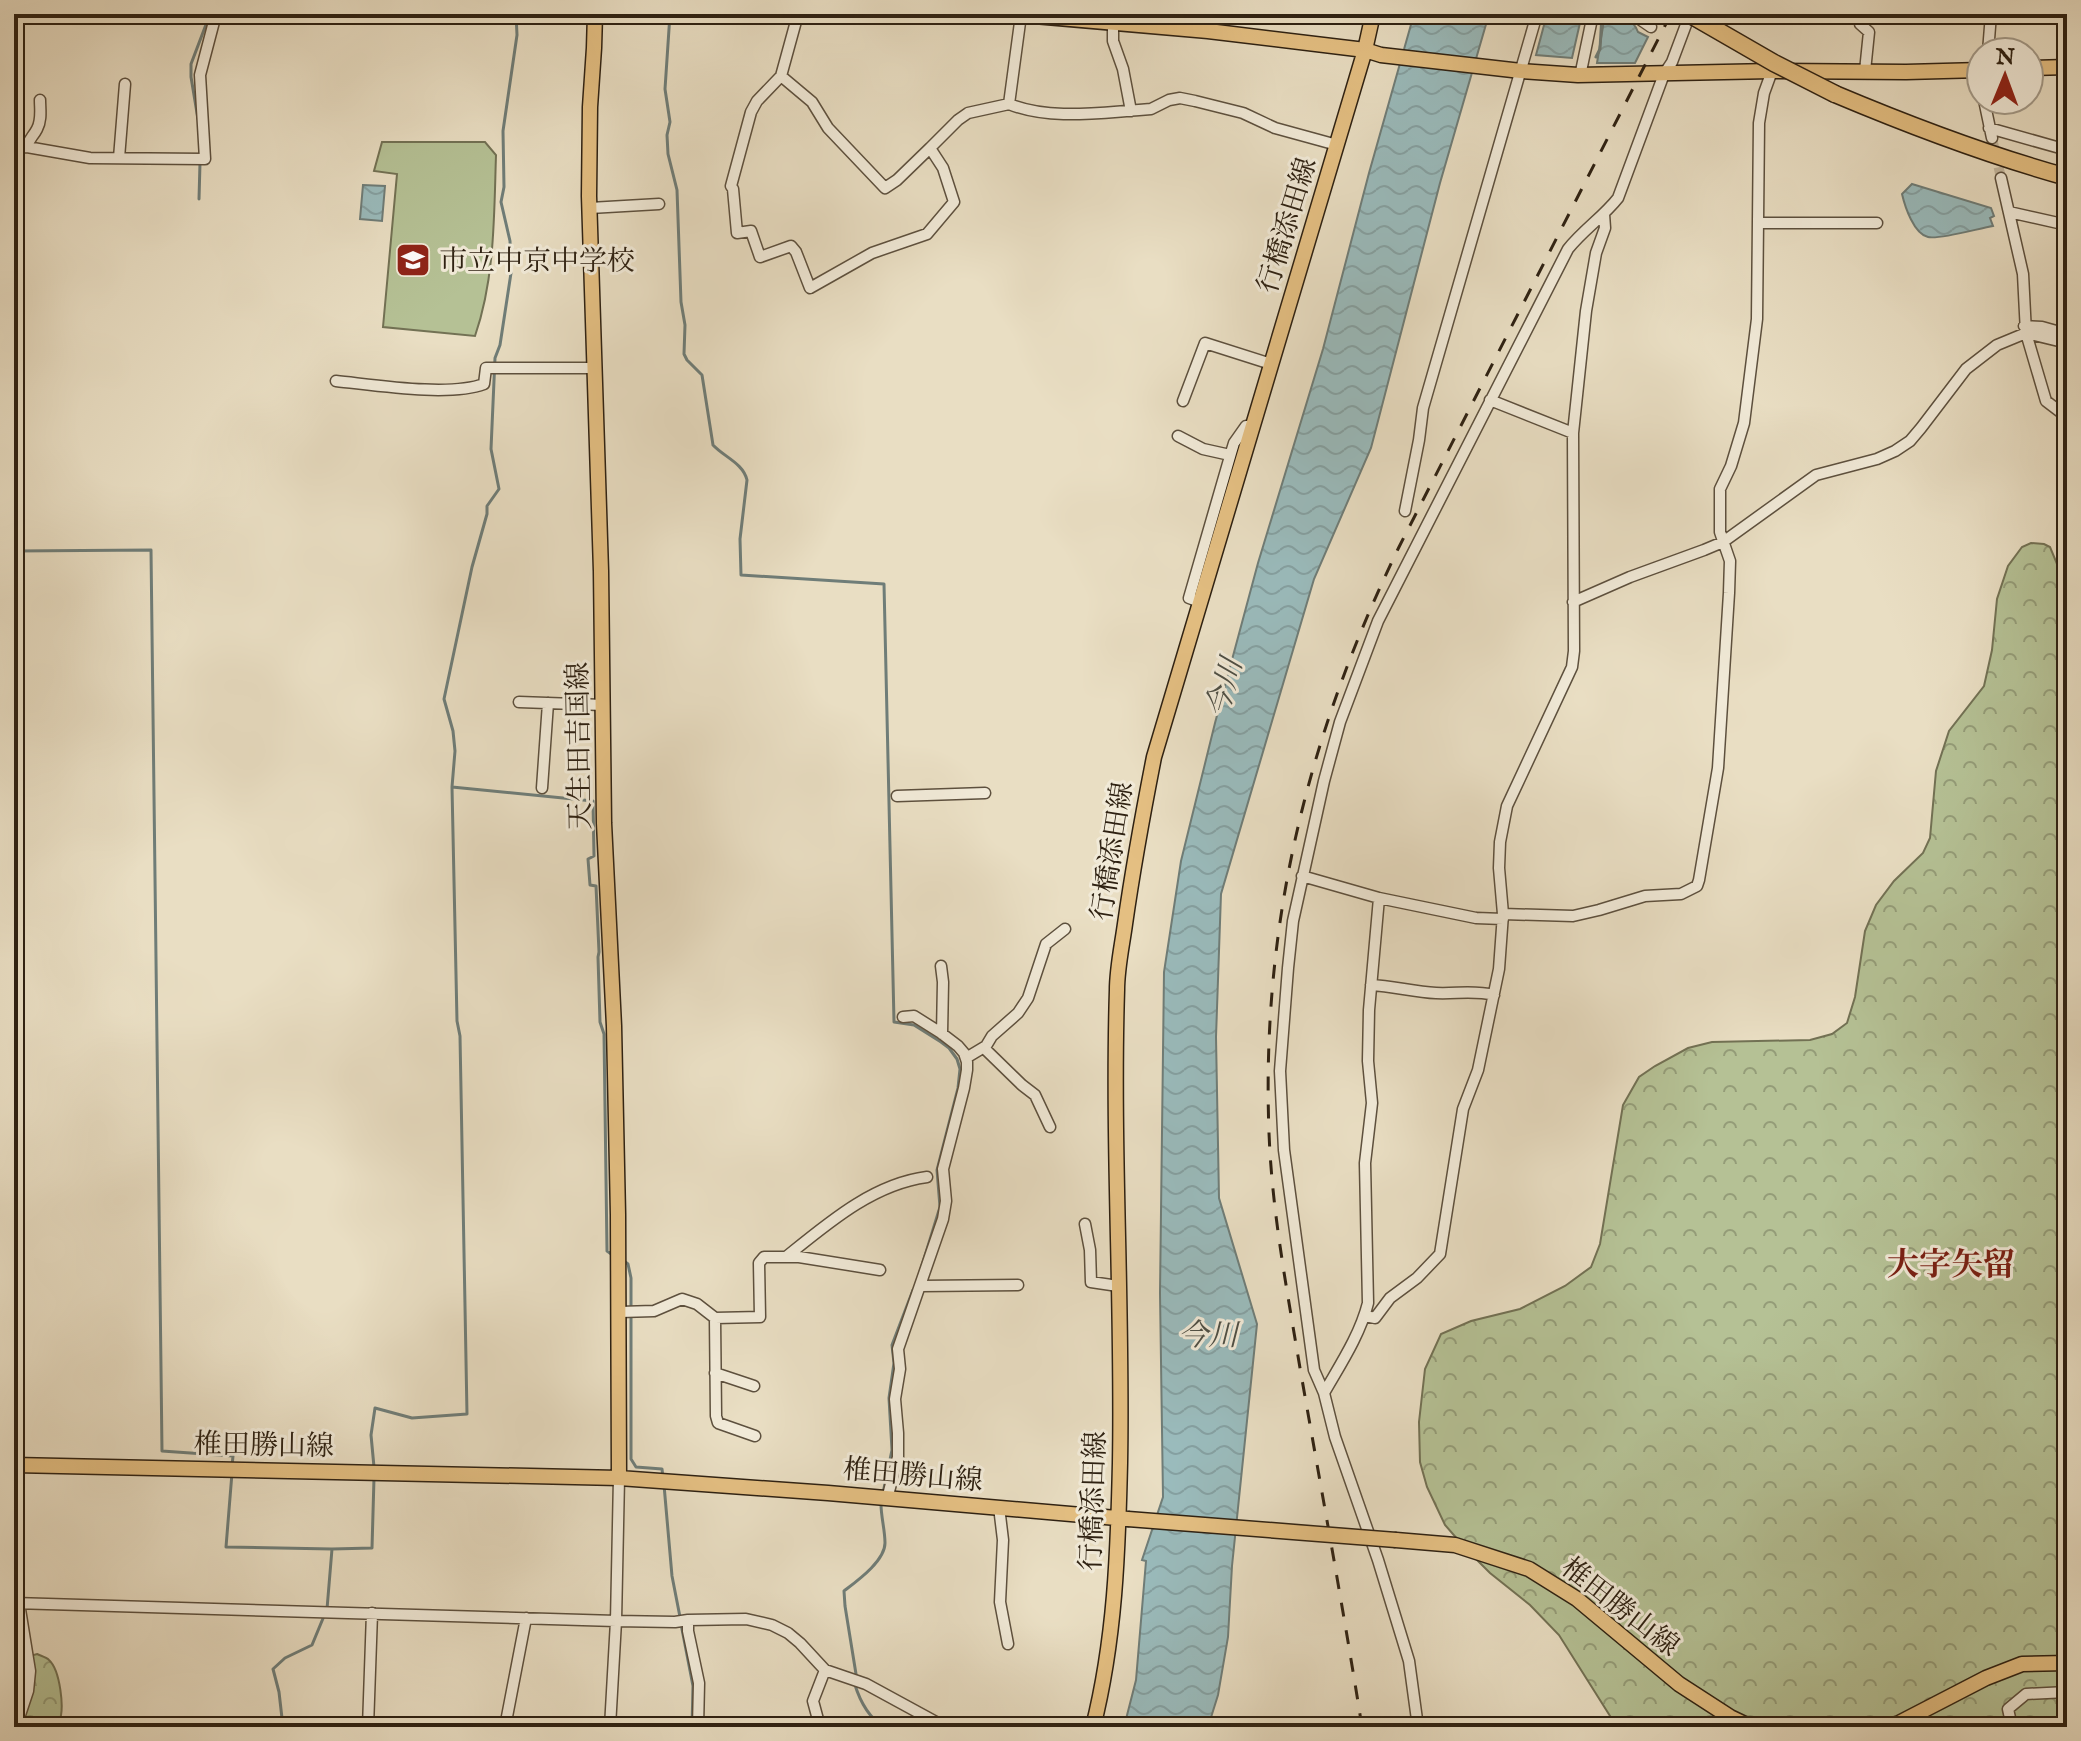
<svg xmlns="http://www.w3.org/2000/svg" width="2081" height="1741" font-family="'IM FELL English','Noto Serif JP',serif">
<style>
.forest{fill:url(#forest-crowns);stroke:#727154;stroke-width:2}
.park{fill:#b5c195;stroke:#727154;stroke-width:2}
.water{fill:url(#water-waves);stroke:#6f7d78;stroke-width:2}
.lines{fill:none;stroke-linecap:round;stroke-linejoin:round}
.stream{stroke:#6f7d78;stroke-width:3}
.minor-tunnel{stroke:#c4b8a0;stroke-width:10;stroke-dasharray:10 5;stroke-linecap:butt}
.minor-casing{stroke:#5d503e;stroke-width:13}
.major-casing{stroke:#2e2112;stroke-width:17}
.highway-casing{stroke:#2e2112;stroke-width:19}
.minor{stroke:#f1ead8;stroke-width:10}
.major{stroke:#e4bf82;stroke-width:14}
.highway{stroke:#e4bf82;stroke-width:16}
.rail{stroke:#2e2112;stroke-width:3;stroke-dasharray:14 14;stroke-linecap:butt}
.major-bridge-casing{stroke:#2e2112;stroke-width:17;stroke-linecap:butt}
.highway-bridge-casing{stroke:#2e2112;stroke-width:19;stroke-linecap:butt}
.major-bridge{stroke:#e4bf82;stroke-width:14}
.highway-bridge{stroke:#e4bf82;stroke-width:16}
.labels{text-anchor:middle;stroke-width:6;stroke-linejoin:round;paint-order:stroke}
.street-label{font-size:28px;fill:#2e2112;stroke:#f1ead8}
.poi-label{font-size:28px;fill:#2e2112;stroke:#f1ead8;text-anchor:start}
.water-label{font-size:30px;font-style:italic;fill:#4e4f45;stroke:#f1ead8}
.quarter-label{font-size:32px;font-weight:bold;fill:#7a1f14;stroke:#f1ead8}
</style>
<defs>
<pattern id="forest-crowns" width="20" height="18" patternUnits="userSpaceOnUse" patternTransform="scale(2)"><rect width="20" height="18" fill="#b5c195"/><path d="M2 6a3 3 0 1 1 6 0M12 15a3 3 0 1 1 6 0" fill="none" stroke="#949c78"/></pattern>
<pattern id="water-waves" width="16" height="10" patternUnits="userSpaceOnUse" patternTransform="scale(2)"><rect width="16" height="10" fill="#9abbbc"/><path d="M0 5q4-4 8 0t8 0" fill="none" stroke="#85a0a1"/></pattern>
</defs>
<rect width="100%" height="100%" fill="#e9dec3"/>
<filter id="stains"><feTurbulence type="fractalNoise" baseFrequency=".0025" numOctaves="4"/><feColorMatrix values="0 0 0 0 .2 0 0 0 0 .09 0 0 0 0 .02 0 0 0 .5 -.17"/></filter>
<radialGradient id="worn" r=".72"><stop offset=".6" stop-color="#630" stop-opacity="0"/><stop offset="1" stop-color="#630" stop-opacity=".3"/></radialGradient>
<path class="forest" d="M 2031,543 L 2044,544 L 2050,547 L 2067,588 L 2067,1727 L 1617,1727 L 1559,1635 L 1530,1605 L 1490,1573 L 1466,1549 L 1445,1525 L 1427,1487 L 1420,1462 L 1419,1422 L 1425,1369 L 1441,1334 L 1471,1321 L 1520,1309 L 1565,1286 L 1591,1267 L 1600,1244 L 1623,1105 L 1639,1077 L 1655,1066 L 1688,1048 L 1712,1042 L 1810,1040 L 1832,1034 L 1847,1023 L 1855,997 L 1865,931 L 1876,905 L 1894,881 L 1923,853 L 1930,838 L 1936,771 L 1949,731 L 1984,686 L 1992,650 L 1997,599 L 2008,566 L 2022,547 Z
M 14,1639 L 23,1658 L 37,1654 C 41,1656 46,1657 49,1660 C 60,1670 65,1709 59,1722 L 45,1727 L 14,1727 Z"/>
<path class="park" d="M 382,142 L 485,142 L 496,155 C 494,216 495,278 475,336 L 383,327 L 397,174 L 374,171 Z"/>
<path class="water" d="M 1414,14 L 1489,14 L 1440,183 L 1371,448 L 1314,579 L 1221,894 L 1216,1037 L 1219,1198 L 1257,1324 L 1232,1566 L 1228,1637 L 1218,1695 L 1208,1727 L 1124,1727 L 1136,1680 L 1146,1561 L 1142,1560 L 1163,1497 L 1160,1293 L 1164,972 L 1181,861 L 1215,723 L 1258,563 L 1323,349 L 1369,173 Z
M 1547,14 L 1582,14 L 1572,58 L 1536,55 Z
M 1605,14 C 1621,14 1632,17 1638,32 L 1648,37 L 1635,63 L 1597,63 Z
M 1912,184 L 1991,208 L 1994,216 L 1990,218 L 1993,226 C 1980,228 1939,240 1928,237 C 1914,234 1905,207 1902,194 Z
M 363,185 L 385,186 L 382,221 L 360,219 Z"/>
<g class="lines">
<path class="stream" d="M 670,14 L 665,89 L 670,122 L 667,135 L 668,154 L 677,190 L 681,302 L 685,325 L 684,354 L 687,360 L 702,375 L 713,445 C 724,457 743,463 747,480 L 740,539 L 741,575 L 884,584 L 894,1022 L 914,1025 L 941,1042 L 949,1048 L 957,1059 L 960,1069 L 958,1088 L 937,1170 L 940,1207 L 920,1272
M 1596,57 L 1600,49 L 1602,14
M 198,119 L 191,77 L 191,64 L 210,14
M 199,199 L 200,163
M 14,551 L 151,550 L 162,1451 L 233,1456 L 232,1466
M 452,787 L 593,801 L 594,856 L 588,859 L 590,885 L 596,886 L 599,952 L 598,957 L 600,1022 L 604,1034 L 607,1251 L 614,1256
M 624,1261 L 628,1264 L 631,1278 L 631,1307
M 631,1315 L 631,1459 L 636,1467 L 662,1469 L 663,1478
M 374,1467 L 371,1435 L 375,1408 L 412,1418 L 467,1414 L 460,1036 L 457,1021 L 452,787 L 455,751 L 453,731 L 444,699 L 472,567 L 487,514 L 487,506 L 499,489 L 491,449 L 495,358 L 500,345 L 511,273 L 510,241 L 501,202 L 504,187 L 503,131 L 517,35 L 516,14
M 232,1473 L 226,1547 L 332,1549 L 327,1609
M 664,1485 L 672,1576 L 680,1617
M 883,1493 L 892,1450 L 889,1398 L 894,1363 L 892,1345 L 913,1290
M 332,1549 L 372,1548 L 374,1478
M 681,1624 L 693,1686 L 692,1727
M 856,1674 L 845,1606 L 844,1591 C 857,1581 885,1561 885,1543 C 885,1530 881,1517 881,1504
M 855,1685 C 860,1701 869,1717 883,1727
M 283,1727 L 279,1692 L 273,1669 L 285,1658 L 312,1645 L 324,1616"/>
<path class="minor-tunnel" d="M 1992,138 L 2001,178"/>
<g class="minor-casing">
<path id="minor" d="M 798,14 L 781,76 L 757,101 L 751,112 L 731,186 L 733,189 L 737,233 L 751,231 L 760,257 L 791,246 L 796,252 L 810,288 L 872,253 L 927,234 L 954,202 L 943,168 L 930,148 L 958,120 L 968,113 L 1009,104 L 1021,15
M 1632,14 L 1651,27
M 1860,14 L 1860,24 L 1869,32 L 1865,71
M 1113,24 L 1113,41 L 1123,69 L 1131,111
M 1988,52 L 1991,14
M 1979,70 L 1981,86
M 781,76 L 812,102 L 828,128 L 885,188 L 897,180 L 930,148
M 1580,76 L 1593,14
M 1984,100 L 1992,138
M 1009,104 C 1049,120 1096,113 1139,110 L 1151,109 L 1169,100 L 1180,98 L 1195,101 L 1243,113 L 1275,128 L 1337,145
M 1989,128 L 2067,150
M 27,147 C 29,138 33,137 37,129 C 42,120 40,109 40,100
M 14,148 L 27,147 L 90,158 L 205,159 L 200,75 L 216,14
M 119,158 L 125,84
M 2001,178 L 2023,274 L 2026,333 L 2046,401 L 2067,417
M 590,208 L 659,204
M 2009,212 L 2067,225
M 1758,223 L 1877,223
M 2024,326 L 2042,327 L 2067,334
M 336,381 C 375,385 449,397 484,384 L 486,368 L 595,368
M 1490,400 L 1573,433
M 1183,401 L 1205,343 L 1271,364
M 1178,436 L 1203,449 L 1230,455
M 1405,511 L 1419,440 L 1423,408 L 1537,14
M 1200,602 L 1189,598 L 1231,453 L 1234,443 L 1246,426 L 1252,427
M 1573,602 L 1630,577 L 1704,550 L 1723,542 L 1816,475 L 1877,459 L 1895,451 L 1910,441 L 1921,428 L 1966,369 L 1997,345 L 2026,333 L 2067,343
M 519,702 L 603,705
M 542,788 L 548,703
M 897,796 L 985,793
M 1302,876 L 1379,898 L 1476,918 L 1503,919
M 1503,914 L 1573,916 L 1599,910 L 1645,896 L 1681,894 L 1697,886 L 1699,880 L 1718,768 L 1729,593 L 1730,561 L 1720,532 L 1720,489 L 1731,466 L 1744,423 L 1757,319 L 1759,123 L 1764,93 L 1772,71
M 941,966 L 943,982 L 942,1034
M 1371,985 C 1393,986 1414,992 1436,993 C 1457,994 1473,990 1494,995
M 984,1048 L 1022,1085 L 1035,1095 L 1050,1127
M 966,1058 L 986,1046 L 992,1036 L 1018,1013 L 1028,998 L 1046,944 L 1065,929
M 1085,1224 L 1090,1250 L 1091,1282 L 1118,1286
M 786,1257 C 828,1223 873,1184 927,1177
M 921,1286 L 1018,1285
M 620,1312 L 654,1311 L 682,1299 L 697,1304 L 715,1318 L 760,1317 L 759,1263 L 764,1257 L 799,1257 L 880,1270
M 1365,1316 L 1375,1318 L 1390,1298 L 1417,1278 L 1440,1254 L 1463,1109 L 1478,1070 L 1499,969 L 1503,914 L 1499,868 L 1500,842 L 1507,806 L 1572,667 L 1574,651 L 1573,433 L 1586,311 L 1596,253 L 1605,228 L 1604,214
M 715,1318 L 716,1416 L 718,1423 L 755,1436
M 715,1373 L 754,1386
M 1324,1393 C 1340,1365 1360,1335 1368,1303 L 1365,1163 L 1372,1103 L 1368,1061 L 1369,1010 L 1379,898
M 887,1499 L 898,1457 L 898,1433 L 895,1399 L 900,1369 L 898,1349 L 943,1219 L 946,1201 L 943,1169 L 964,1088 L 967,1070 L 967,1062 L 964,1053 L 958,1046 L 941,1033 L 914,1016 L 903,1017
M 999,1507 L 1003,1540 L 1000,1602 L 1008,1644
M 14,1603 L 616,1621 L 675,1622 L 688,1620 L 746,1619 L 772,1625 L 788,1633 L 800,1643 L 825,1670 L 866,1684 L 945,1727
M 688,1620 L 688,1631 L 699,1683 L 698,1727
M 16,1727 L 28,1691 L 30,1671 L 19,1603
M 368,1727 L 372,1613
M 505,1727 L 526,1618
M 610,1727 L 616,1621 L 619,1478
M 820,1727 L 813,1701 L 825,1670
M 1418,1727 L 1409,1661 L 1378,1560 L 1335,1437 L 1324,1393 L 1314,1370 L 1284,1150 L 1280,1071 L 1288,968 L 1293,921 L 1324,781 L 1340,722 L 1378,621 L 1568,249 C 1583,230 1603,217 1618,198 L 1664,74 L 1672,62 L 1690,14
M 2012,1727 L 2008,1709 L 2026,1694 L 2067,1692"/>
</g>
<g class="major-casing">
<path id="major" d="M 595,14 L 594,48 L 590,107 L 589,196 L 601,571 L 604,823 L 614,1026 L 618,1215 L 619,1478
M 1012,14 L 1208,31 L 1365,50 L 1381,55 L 1521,71 L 1578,75 L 1772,71 L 1906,72 L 1981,70
M 2029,68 L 2067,67
M 14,1465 L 619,1478 L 828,1493 L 1128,1519
M 1396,1540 L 1455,1545 L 1529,1569 L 1577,1599 L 1679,1684 L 1730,1717 L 1751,1727
M 1093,1727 C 1115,1640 1118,1552 1120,1463 C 1123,1305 1112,1148 1117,990 C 1117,968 1122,946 1125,924 C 1133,868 1143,813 1154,757 L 1365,50 L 1373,14
M 1886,1727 L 1899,1723 L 1986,1678 L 2022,1664 L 2067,1663"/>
</g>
<g class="highway-casing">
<path id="highway" d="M 1835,94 C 1911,126 1987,155 2067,177"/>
</g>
<use href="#minor" class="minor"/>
<use href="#major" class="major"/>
<use href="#highway" class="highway"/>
<path class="rail" d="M 1362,1727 C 1343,1607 1321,1488 1300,1368 C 1287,1290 1272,1212 1269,1133 C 1261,924 1308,734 1399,547 L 1671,14"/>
<g class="major-bridge-casing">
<path id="major-bridge" d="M 1128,1519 L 1396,1540"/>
</g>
<g class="highway-bridge-casing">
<path id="highway-bridge" d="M 1689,14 L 1774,63 L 1835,94"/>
</g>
<use href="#major-bridge" class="major-bridge"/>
<use href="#highway-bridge" class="highway-bridge"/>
</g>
<defs>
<g id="school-square" transform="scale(1.8)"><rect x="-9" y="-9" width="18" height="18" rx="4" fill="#8f2418" stroke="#f1ead8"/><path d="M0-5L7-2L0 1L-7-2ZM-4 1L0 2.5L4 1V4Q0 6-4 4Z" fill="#fff"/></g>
</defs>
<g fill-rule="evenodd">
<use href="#school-square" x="413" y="260"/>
</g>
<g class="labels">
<g class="street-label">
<text transform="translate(1286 225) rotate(-73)" y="10">行橋添田線</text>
<text transform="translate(578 746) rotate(-91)" y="10">天生田吉国線</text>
<text transform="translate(1111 851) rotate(-81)" y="10">行橋添田線</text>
<text transform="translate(264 1444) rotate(1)" y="10">椎田勝山線</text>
<text transform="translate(913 1474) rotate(5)" y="10">椎田勝山線</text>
<text transform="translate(1092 1501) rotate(-88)" y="10">行橋添田線</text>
<text transform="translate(1621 1606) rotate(38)" y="10">椎田勝山線</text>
</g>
<g class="poi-label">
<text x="439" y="270">市立中京中学校</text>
</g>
<g class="water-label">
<text transform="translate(1224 688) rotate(-74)" y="10">今川</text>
<text x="1208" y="1345">今川</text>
</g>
<g class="quarter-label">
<text x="1951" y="1275">大字矢留</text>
</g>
</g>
<rect width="2081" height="1741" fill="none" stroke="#e9dec3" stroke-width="48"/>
<rect x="16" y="16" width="2049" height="1709" fill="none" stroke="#2e2112" stroke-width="4"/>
<rect x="24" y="24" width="2033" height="1693" fill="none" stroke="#2e2112" stroke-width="2"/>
<g transform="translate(2005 76) rotate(1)"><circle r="38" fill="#f1ead8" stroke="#a39a89" stroke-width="2"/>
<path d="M0-6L14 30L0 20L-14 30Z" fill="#8f2418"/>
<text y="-12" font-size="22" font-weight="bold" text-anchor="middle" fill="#2e2112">N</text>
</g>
<rect width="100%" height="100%" filter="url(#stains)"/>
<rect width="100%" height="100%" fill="url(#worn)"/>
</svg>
